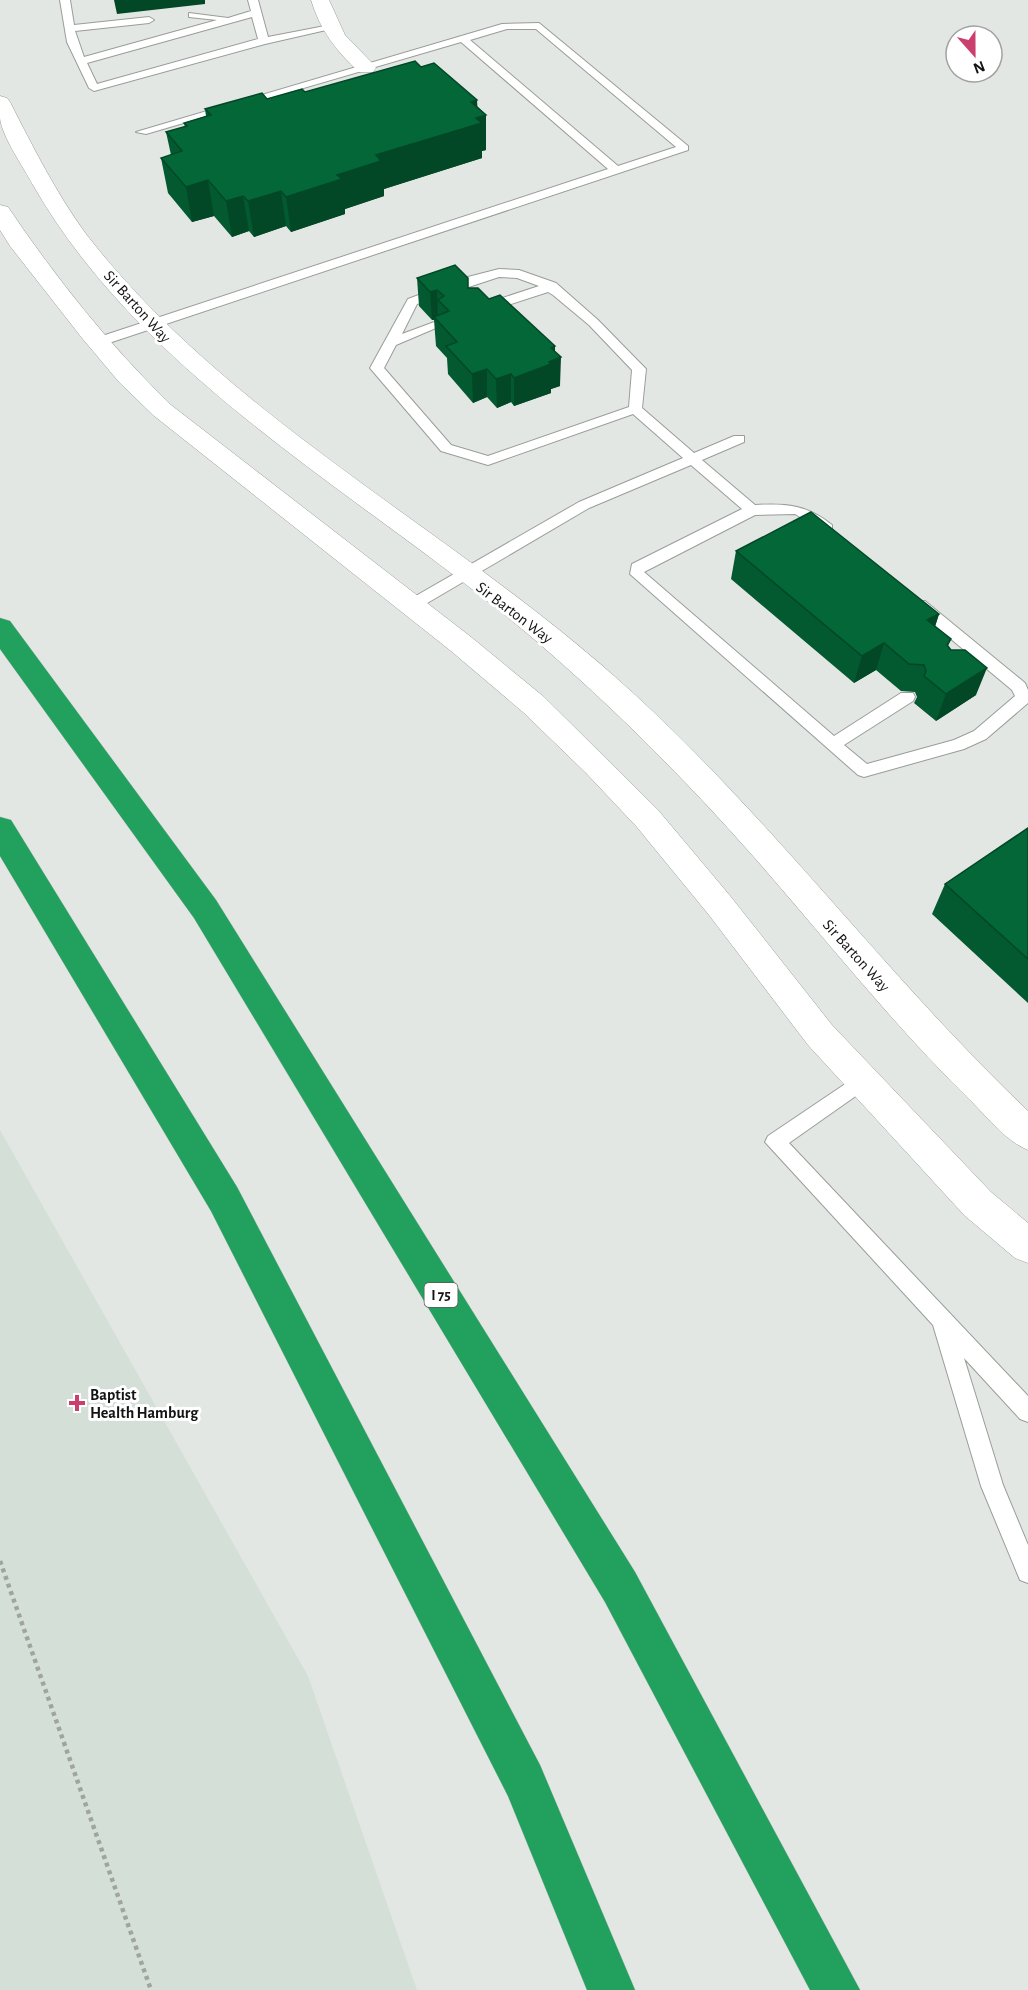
<svg xmlns="http://www.w3.org/2000/svg" width="1028" height="1990" font-family="'Alegreya Sans',sans-serif">
<style>
.built{fill:#d4dfd7}
.lines{fill:none;stroke-linecap:round;stroke-linejoin:round}
.lane-casing{stroke:#999d9a;stroke-width:2}
.street-casing{stroke:#999d9a;stroke-width:1}
.secondary-casing{stroke:#999d9a;stroke-width:1}
.highway-casing{stroke:#c1c2c1;stroke-width:1}
.path{stroke:#a0a3a1;stroke-width:4.5;stroke-dasharray:4 4;stroke-linecap:butt}
.lane{fill:#fff;fill-rule:evenodd}
.street{fill:#fff;fill-rule:evenodd}
.secondary{fill:#fff;fill-rule:evenodd}
.highway{fill:#22a05d;fill-rule:evenodd}
.wall{fill:#035930}
.shaded-wall{fill:#024827}
.building{fill:#036738;stroke:#024827;stroke-width:1.5}
.poi-dot{fill:#cb3f6e;stroke:#fff;stroke-width:2}
.labels{text-anchor:middle;stroke-width:6;stroke-linejoin:round;paint-order:stroke}
.shield{fill:#fff;stroke:#595a59;stroke-width:1.5}
.shield-label{font-size:15px;font-weight:bold;fill:#121312}
.street-label{font-size:16px;fill:#121312;stroke:#fff}
.poi-label{font-size:16px;font-weight:bold;fill:#121312;stroke:#fff;text-anchor:start}
</style>
<rect width="100%" height="100%" fill="#e3e7e4"/>
<path class="built" d="M 0,1130 L 308,1676 L 417,1990 L 0,1990 Z"/>
<g class="lines">
<g class="lane-casing">
<path id="lane" d="M 60,0 L 70,0 L 74,25 L 149,17 L 154,20 L 149,23 L 75,31 L 84,57 L 217,20 L 189,17 L 189,13 L 228,18 L 251,11 L 248,0 L 258,0 L 268,37 L 330,25 L 335,28 L 265,44 L 94,91 L 89,88 L 67,42 ZM 252,17 L 258,39 L 97,84 L 87,63 Z
M 539,23 L 688,146 L 688,150 L 103,345 L 93,345 L 93,339 L 608,169 L 461,42 L 146,134 L 136,132 L 502,24 ZM 507,29 L 536,29 L 676,147 L 618,166 L 470,40 Z
M 499,269 L 519,270 L 556,283 L 598,320 L 646,369 L 642,408 L 694,453 L 734,436 L 744,436 L 744,442 L 702,460 L 755,505 C 787,503 807,505 832,525 L 832,531 L 827,533 L 795,514 L 755,515 L 644,572 L 834,736 L 901,693 L 913,693 L 915,697 L 913,701 L 844,745 L 867,764 L 954,740 L 974,731 L 1015,696 L 1012,690 L 915,609 L 913,605 L 915,601 L 925,601 L 1025,683 L 1028,690 L 1028,703 L 986,739 L 964,749 L 864,777 L 858,775 L 630,574 L 632,564 L 742,509 L 691,465 L 589,508 L 417,609 L 407,609 L 405,605 L 407,601 L 579,502 L 683,458 L 633,414 L 488,465 L 441,451 L 370,368 L 408,299 L 464,278 ZM 499,277 L 517,278 L 539,286 L 481,305 L 481,311 L 489,311 L 548,292 L 553,295 L 589,325 L 632,370 L 629,407 L 488,456 L 451,445 L 384,368 L 396,345 L 443,325 L 437,321 L 402,334 L 417,304 Z
M 863,1072 L 870,1074 L 872,1080 L 870,1086 L 789,1143 L 1028,1396 L 1028,1422 L 1020,1419 L 964,1358 L 1003,1485 L 1028,1545 L 1028,1583 L 1020,1580 L 981,1486 L 933,1325 L 765,1142 L 768,1136 Z"/>
</g>
<g class="street-casing">
<path id="street" d="M 311,0 L 329,0 L 345,35 L 373,64 L 376,68 L 373,72 L 359,72 C 336,51 320,30 311,0 Z"/>
</g>
<g class="secondary-casing">
<path id="secondary" d="M 0,96 L 7,98 L 10,102 C 33,147 56,193 86,234 C 226,415 443,525 613,675 C 764,808 883,973 1028,1111 L 1028,1150 C 1006,1141 989,1119 972,1102 C 893,1025 825,938 753,856 C 685,779 613,707 535,640 C 367,497 146,382 33,185 C 24,168 2,137 0,118 C 0,111 0,103 0,96 Z
M 0,205 L 8,207 C 56,278 109,345 171,405 L 471,637 L 544,697 L 658,810 L 731,897 L 832,1025 L 991,1192 L 1028,1223 L 1028,1263 L 1015,1258 L 965,1216 L 808,1045 L 709,915 L 636,826 L 586,773 L 524,713 L 451,651 L 153,415 L 119,382 L 82,338 L 10,246 L 0,230 Z"/>
</g>
<g class="highway-casing">
<path id="highway" d="M 0,618 L 10,621 L 216,900 L 635,1572 L 860,1990 L 810,1990 L 605,1602 L 194,918 L 0,649 Z
M 0,817 L 11,820 L 237,1187 L 540,1765 L 635,1990 L 587,1990 L 508,1796 L 211,1211 L 0,856 Z"/>
</g>
<path class="path" d="M 0,1561 L 151,1990"/>
<use href="#lane" class="lane"/>
<use href="#street" class="street"/>
<use href="#secondary" class="secondary"/>
<use href="#highway" class="highway"/>
</g>
<path class="wall" d="M 421,67 L 478,107 L 486,115 L 486,150 L 482,151 L 482,158 L 384,189 L 384,196 L 345,209 L 345,214 L 291,232 L 286,226 L 254,237 L 249,231 L 232,237 L 214,216 L 192,222 L 168,193 L 161,158 L 171,155 L 166,132 L 185,127 L 184,123 L 206,116 L 205,109 L 305,92 Z
M 417,278 L 469,288 L 489,299 L 555,351 L 560,386 L 551,389 L 551,393 L 514,406 L 511,402 L 497,408 L 487,397 L 473,403 L 448,374 L 447,358 L 436,346 L 434,320 L 432,320 L 419,306 Z
M 736,551 L 939,614 L 935,627 L 951,639 L 948,646 L 976,695 L 936,721 L 914,703 L 917,697 L 915,692 L 901,691 L 876,670 L 854,683 L 731,579 Z
M 1028,828 L 1028,1003 L 932,914 L 945,884 Z"/>
<path class="shaded-wall" d="M 114,0 L 205,0 L 205,4 L 117,14 Z
M 477,100 L 478,117 L 486,115 L 486,150 L 482,151 L 482,158 L 384,189 L 384,196 L 345,209 L 345,214 L 291,232 L 286,197 L 376,155 L 471,102 Z
M 208,180 L 214,216 L 192,222 L 186,187 Z
M 281,191 L 286,226 L 254,237 L 248,201 Z
M 243,196 L 249,231 L 232,237 L 226,201 Z
M 437,290 L 438,319 L 434,317 L 434,320 L 432,320 L 430,292 Z
M 555,346 L 555,360 L 561,357 L 560,386 L 551,389 L 551,393 L 514,406 L 514,378 L 549,362 L 551,348 Z
M 487,369 L 487,397 L 473,403 L 472,374 Z
M 511,374 L 511,402 L 497,408 L 496,379 Z
M 939,614 L 930,641 L 927,620 Z
M 884,643 L 876,670 L 854,683 L 862,656 Z
M 987,668 L 976,695 L 936,721 L 946,694 Z"/>
<path class="building" d="M 415,61 L 421,67 L 434,63 L 477,100 L 471,102 L 486,115 L 476,118 L 482,123 L 376,155 L 381,161 L 337,175 L 342,179 L 286,197 L 281,191 L 248,201 L 243,196 L 226,201 L 208,180 L 186,187 L 161,158 L 182,151 L 166,132 L 187,126 L 184,123 L 211,115 L 205,109 L 262,93 L 267,99 L 302,89 L 305,92 Z
M 455,265 L 468,278 L 468,288 L 478,288 L 489,299 L 500,295 L 555,346 L 551,348 L 561,357 L 549,362 L 551,364 L 514,378 L 511,374 L 496,379 L 487,369 L 472,374 L 446,346 L 457,342 L 434,317 L 449,311 L 438,300 L 444,296 L 437,290 L 430,292 L 417,278 Z
M 811,512 L 939,614 L 927,620 L 951,639 L 947,645 L 951,650 L 965,650 L 987,668 L 946,694 L 924,676 L 926,671 L 924,665 L 909,664 L 884,643 L 862,656 L 736,551 Z
M 1028,828 L 1028,959 L 945,884 Z"/>
<path class="poi-dot" d="M74 1394h6v6h6v6h-6v6h-6v-6h-6v-6h6z"/>
<g class="labels">
<rect class="shield" x="424.5" y="1283" width="33" height="24" rx="4.5"/>
<g class="shield-label">
<text x="441" y="1300">I 75</text>
</g>
<g class="street-label">
<text transform="translate(138 306) rotate(48)" y="6">Sir Barton Way</text>
<text transform="translate(515 612) rotate(37)" y="6">Sir Barton Way</text>
<text transform="translate(857 955) rotate(48)" y="6">Sir Barton Way</text>
</g>
<g class="poi-label">
<text x="90" y="1400">Baptist<tspan x="90" dy="18">Health Hamburg</tspan></text>
</g>
</g>
<g transform="translate(974 54) rotate(159)"><circle r="28" fill="#ffffff" stroke="#a0a1a0" stroke-width="1.5"/>
<path d="M0-4.5L10 22L0 15L-10 22Z" fill="#cb3f6e"/>
<text y="-9" font-size="16" font-weight="bold" text-anchor="middle" fill="#121312">N</text>
</g>
</svg>
